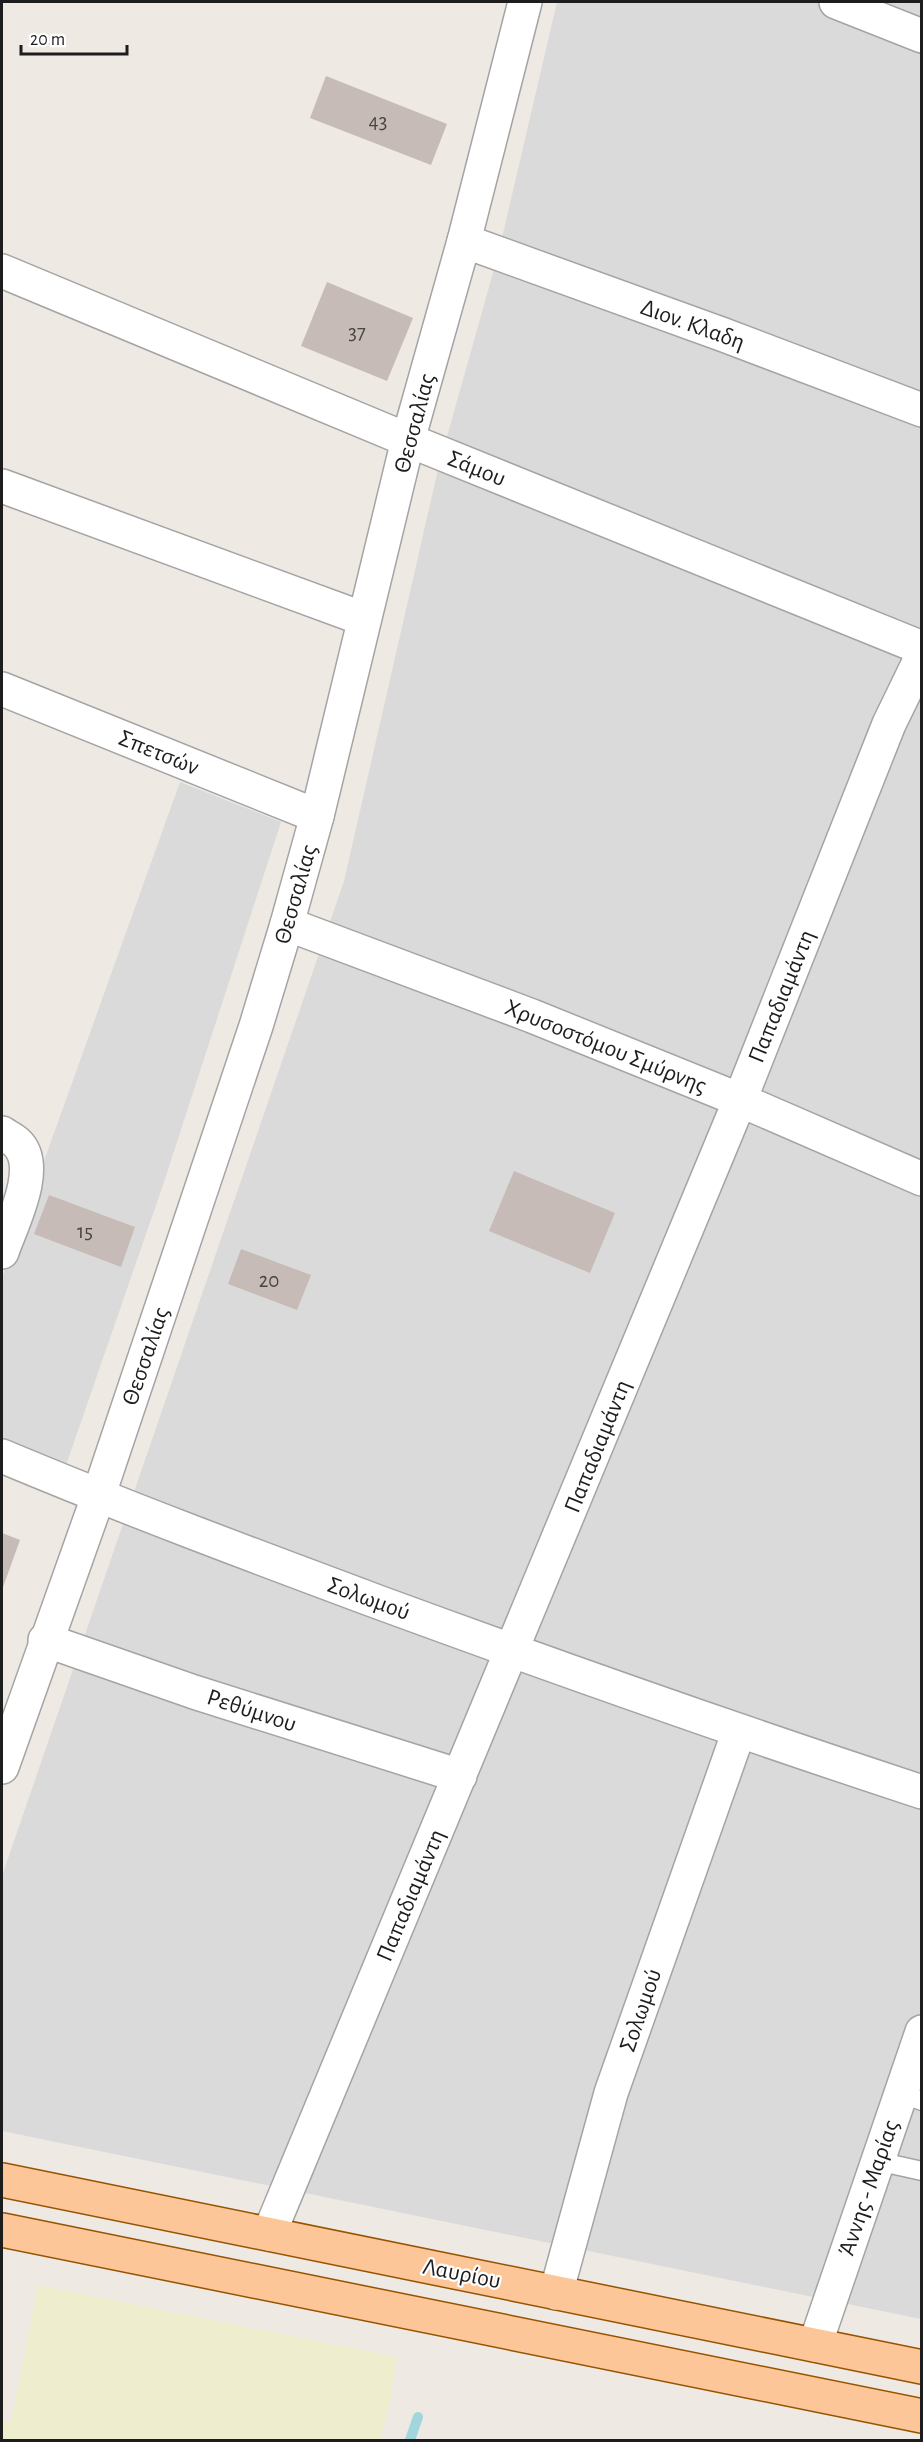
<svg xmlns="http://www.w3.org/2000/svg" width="923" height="2442" font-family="'Alegreya Sans',sans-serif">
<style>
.residential{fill:#dbdada}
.farmland{fill:#eeedcd}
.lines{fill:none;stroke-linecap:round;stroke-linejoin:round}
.stream{stroke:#a2d6dd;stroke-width:10}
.building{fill:#c6bbb6}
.service-casing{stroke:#a4a4a4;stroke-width:21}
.minor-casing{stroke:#a4a4a4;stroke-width:36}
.tertiary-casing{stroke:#a4a4a4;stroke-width:36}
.primary-casing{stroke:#965300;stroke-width:36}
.service{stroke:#fff;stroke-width:18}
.minor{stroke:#fff;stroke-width:33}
.tertiary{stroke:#fff;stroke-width:33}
.primary{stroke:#fdc699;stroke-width:33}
.labels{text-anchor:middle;stroke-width:4.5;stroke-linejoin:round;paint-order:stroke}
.number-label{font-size:21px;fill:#474443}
.street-label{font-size:24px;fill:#1d1d1d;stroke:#fff}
</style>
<rect width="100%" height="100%" fill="#eee9e2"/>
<path class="residential" d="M 557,2 L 921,2 L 921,2319 L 2,2131 L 2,1876 L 344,881 L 439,465 L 498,255 Z
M 180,782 L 281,822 L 163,1185 L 64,1471 L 2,1447 L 2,1278 Z"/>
<path class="farmland" d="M 38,2285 L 397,2357 L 390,2400 L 380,2440 L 2,2440 L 2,2421 L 11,2422 Z"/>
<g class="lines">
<path class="stream" d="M 410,2440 L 418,2417"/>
</g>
<path class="building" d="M 326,76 L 447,124 L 431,165 L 310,118 Z
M 327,282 L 413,318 L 387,381 L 301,346 Z
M 514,1171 L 615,1213 L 590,1273 L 489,1231 Z
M 49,1195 L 135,1227 L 121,1267 L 34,1234 Z
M 241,1249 L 311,1275 L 297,1310 L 228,1284 Z
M 2,1533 L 20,1540 L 2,1590 Z"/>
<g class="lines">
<g class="service-casing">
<path id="service" d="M 900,2093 L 922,2101
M 877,2161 L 922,2171"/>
</g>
<g class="minor-casing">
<path id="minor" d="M 836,2 L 922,36
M 464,241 L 724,335 L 922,410
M 2,271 L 408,440 L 922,648
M 2,486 L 364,619
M 2,689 L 317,816
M 287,924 L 532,1016 L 740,1100 L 922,1179
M 2,1133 C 6,1136 13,1139 17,1143 C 42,1167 11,1225 2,1252
M 2,1456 C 126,1508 252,1555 378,1602 C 558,1668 739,1732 922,1792
M 45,1640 L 194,1692 L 460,1776
M 269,2234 L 740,1100 L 889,724 L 922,656
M 556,2293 L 611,2093 L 739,1731
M 815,2345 L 922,2032"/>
</g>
<g class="tertiary-casing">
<path id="tertiary" d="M 2,1767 L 98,1497 L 256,1026 L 287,924 L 317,816 L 408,440 L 464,241 L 525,2"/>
</g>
<g class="primary-casing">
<path id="primary" d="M 2,2180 L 922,2367
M 2,2230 L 922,2416"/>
</g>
<use href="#service" class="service"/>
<use href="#minor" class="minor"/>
<use href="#tertiary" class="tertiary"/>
<use href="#primary" class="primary"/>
</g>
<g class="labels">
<g class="number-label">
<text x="378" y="128">43</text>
<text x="357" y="339">37</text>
<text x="85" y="1238">15</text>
<text x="269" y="1287">20</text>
</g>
<g class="street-label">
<text transform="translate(693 324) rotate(20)" y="8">Διον. Κλαδη</text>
<text transform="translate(414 423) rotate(-75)" y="8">Θεσσαλίας</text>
<text transform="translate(477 468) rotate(22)" y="8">Σάμου</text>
<text transform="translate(159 752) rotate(22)" y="8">Σπετσών</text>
<text transform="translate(295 894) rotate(-74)" y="8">Θεσσαλίας</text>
<text transform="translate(781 996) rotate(-68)" y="8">Παπαδιαμάντη</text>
<text transform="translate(606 1046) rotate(22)" y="8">Χρυσοστόμου Σμύρνης</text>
<text transform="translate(145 1356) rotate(-71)" y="8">Θεσσαλίας</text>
<text transform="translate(597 1446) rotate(-68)" y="8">Παπαδιαμάντη</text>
<text transform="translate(369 1598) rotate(20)" y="8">Σολωμού</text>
<text transform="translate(252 1710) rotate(18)" y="8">Ρεθύμνου</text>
<text transform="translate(410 1895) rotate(-67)" y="8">Παπαδιαμάντη</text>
<text transform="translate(640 2010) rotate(-71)" y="8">Σολωμού</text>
<text transform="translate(868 2188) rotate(-71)" y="8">Άννης - Μαρίας</text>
<text transform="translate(462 2273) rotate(11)" y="8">Λαυρίου</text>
</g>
</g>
<rect width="923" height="2442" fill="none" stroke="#1d1d1d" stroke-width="6"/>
<path d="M21 45v9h106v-9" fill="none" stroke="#1d1d1d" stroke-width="3"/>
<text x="30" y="45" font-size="18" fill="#1d1d1d" stroke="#ffffff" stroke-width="4.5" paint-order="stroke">20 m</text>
</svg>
